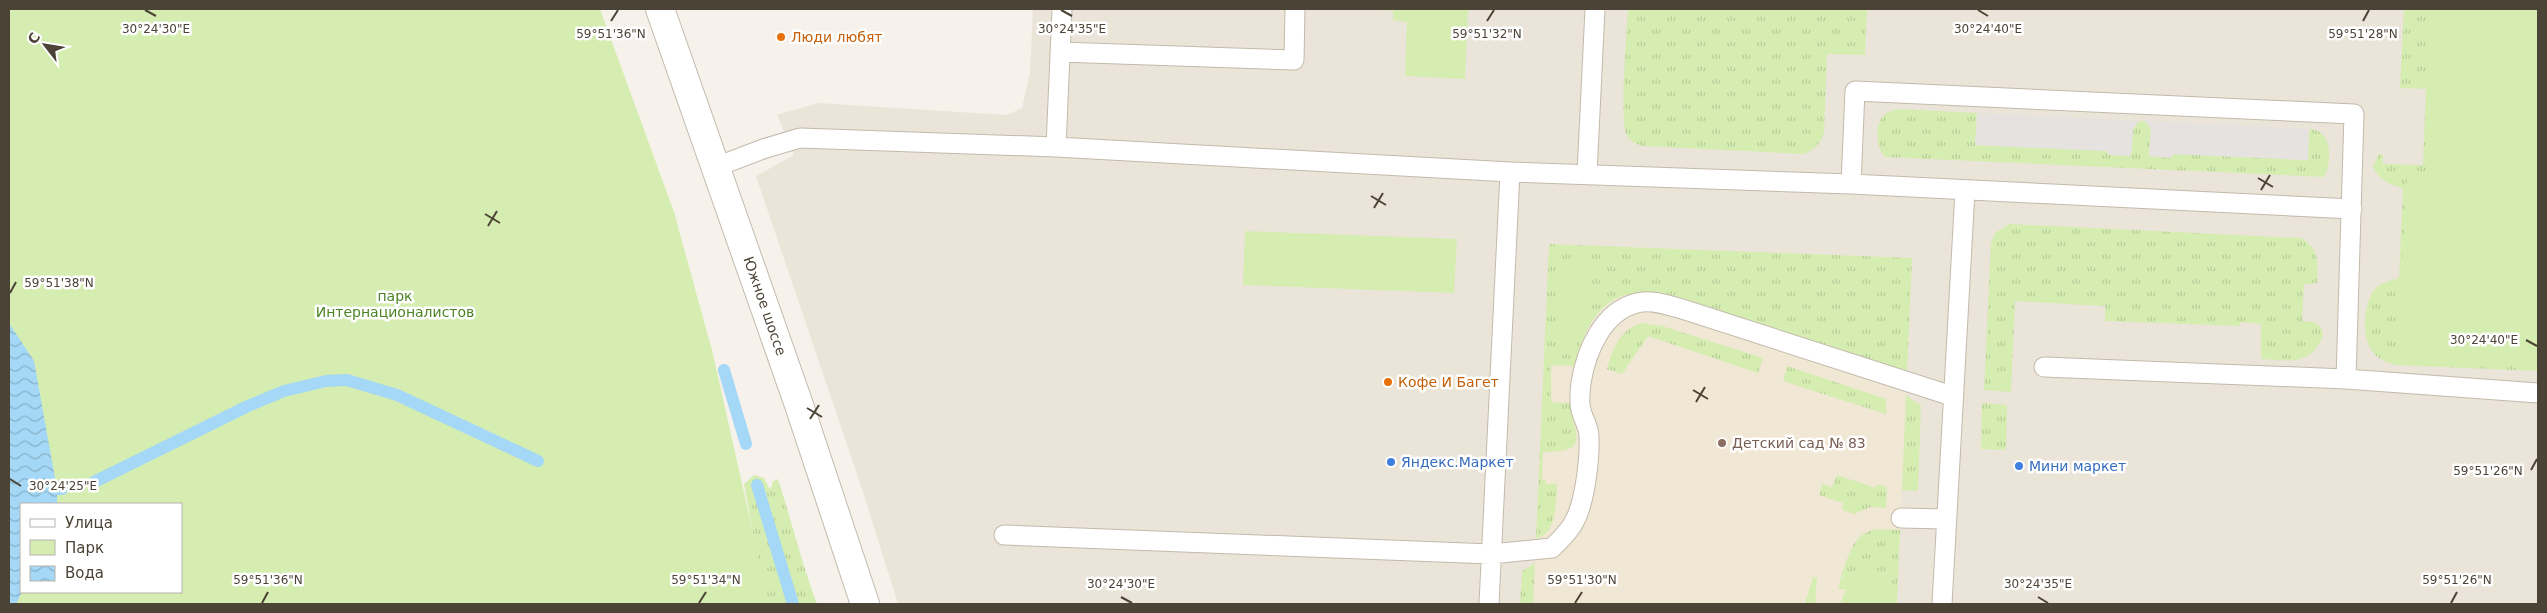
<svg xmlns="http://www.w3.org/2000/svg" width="2547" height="613" font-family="'DejaVu Sans',sans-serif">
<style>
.residential{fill:#ebe4d8}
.education{fill:#f0e7d4}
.grass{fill:url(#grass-tufts)}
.park{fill:#d5edb1;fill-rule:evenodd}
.parking{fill:#e5e2df}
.water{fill:url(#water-waves)}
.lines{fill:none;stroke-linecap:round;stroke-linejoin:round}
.stream{stroke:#a4d8f6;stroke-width:12}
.lane-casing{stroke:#c3baac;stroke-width:21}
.street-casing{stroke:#c3baac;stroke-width:30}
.lane{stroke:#fff;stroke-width:19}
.street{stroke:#fff;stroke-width:28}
.ticks{fill:none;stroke:#4c4337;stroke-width:2}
.food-dot{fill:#e8710a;stroke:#fff;stroke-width:2}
.education-dot{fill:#8d6e63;stroke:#fff;stroke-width:2}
.shop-dot{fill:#3f7fe0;stroke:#fff;stroke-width:2}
.labels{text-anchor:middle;stroke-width:5;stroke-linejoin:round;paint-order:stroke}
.food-label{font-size:14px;fill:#c56008;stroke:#fff;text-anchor:start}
.park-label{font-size:14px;fill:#4d8425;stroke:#fff}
.street-label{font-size:14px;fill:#4c4337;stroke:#fff}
.education-label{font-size:14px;fill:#785e54;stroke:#fff;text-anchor:start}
.shop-label{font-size:14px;fill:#366cbe;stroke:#fff;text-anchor:start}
.ticks-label{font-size:12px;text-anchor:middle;fill:#4c4337;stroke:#fff;stroke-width:5;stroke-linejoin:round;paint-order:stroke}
</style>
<defs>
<pattern id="grass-tufts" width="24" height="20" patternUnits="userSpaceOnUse" patternTransform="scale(1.25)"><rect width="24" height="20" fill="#d5edb1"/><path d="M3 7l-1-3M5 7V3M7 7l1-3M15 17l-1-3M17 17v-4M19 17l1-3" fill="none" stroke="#b8cc99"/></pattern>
<pattern id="water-waves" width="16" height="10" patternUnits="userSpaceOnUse" patternTransform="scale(1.25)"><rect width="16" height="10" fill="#a4d8f6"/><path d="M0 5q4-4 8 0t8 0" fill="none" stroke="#88b1c8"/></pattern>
</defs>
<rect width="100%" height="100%" fill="#f6f2eb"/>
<path class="residential" d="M 1033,9 L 2433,9 L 2538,367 L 2538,604 L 898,604 L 864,495 L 756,176 L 794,155 L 777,115 L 818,103 L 1007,115 L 1022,108 L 1030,72 Z"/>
<path class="education" d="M 1549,244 L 1912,258 L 1897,604 L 1533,604 Z"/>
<path class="grass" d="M 1628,9 L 1867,9 L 1865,55 L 1827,54 L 1824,132 C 1821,144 1815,149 1804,154 L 1643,146 C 1636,144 1631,142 1627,136 C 1619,123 1627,30 1628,9 Z
M 2404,9 L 2538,9 L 2538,371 L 2396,365 C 2387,362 2379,360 2373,352 C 2361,338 2363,303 2375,289 C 2381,282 2391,281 2399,278 L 2403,188 C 2389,185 2379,179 2373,167 L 2379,154 L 2383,155 L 2383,164 L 2423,165 L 2426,89 L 2400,88 Z
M 1899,109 L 1977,113 L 1976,145 L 2108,151 L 2131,156 L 2133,129 L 2139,121 L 2145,121 L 2151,129 L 2149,156 L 2172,158 L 2172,154 L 2308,160 L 2309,129 C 2332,129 2333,161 2324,177 L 1885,157 C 1876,148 1874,124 1884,115 C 1887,111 1894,110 1899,109 Z
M 2009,224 L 2301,238 C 2320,249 2318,263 2317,283 L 2304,284 L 2302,321 C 2314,322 2322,322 2323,336 C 2310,367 2289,360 2261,359 L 2261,324 L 2240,322 L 2240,326 L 2105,321 L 2105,306 L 2015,301 L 2011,392 L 1984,390 L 1991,243 L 1995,233 Z
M 1549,244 L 1912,258 L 1907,372 L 1676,296 C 1612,283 1591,307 1574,366 L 1551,365 L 1551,402 L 1570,403 C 1574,436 1592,452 1543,452 L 1542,479 L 1546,480 L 1546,484 L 1557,484 C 1556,502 1557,535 1536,538 Z
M 1641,323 L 1662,326 L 1763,358 L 1758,373 L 1648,336 L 1622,374 L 1607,369 C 1613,348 1619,331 1641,323 Z
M 1787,366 L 1886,399 L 1886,414 L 1783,381 Z
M 1906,395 L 1921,406 L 1918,491 L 1902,490 Z
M 1982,403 L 2007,405 L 2006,450 L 1981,449 Z
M 754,475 L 764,478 L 769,488 L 772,487 L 772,482 L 777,479 L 779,482 C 792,523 802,564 817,604 L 766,604 L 744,484 Z
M 1837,475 L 1876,488 L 1877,484 L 1887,487 L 1886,508 L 1871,507 L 1854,514 L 1842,510 L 1843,503 L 1819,495 L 1822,484 L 1832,487 Z
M 1876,529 L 1900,530 L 1897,604 L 1888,604 L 1890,575 L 1852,572 L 1848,580 L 1841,577 C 1848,557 1852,534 1876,529 Z
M 1535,563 L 1533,604 L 1520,604 L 1522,571 Z
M 1813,577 L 1817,578 L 1815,604 L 1805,604 Z"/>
<path class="park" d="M 9,9 L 600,9 L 674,212 L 713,354 L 769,604 L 9,604 ZM 21,504 L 181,504 L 181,592 L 21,592 Z
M 1365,9 L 1468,9 L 1465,79 L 1405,76 L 1407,22 L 1393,20 L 1393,11 Z
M 2433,9 L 2538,9 L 2538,367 L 2398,360 L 2407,173 L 2426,174 Z
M 1245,231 L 1457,239 L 1454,293 L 1243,285 Z
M 1558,260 L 1593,261 L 1591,312 L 1580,331 L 1586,331 L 1581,344 L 1576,340 L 1575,342 L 1555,341 Z
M 1852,572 L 1890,575 L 1888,604 L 1840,604 L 1846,589 L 1838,589 L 1841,577 L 1848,580 Z"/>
<path class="parking" d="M 1977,113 L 2139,121 L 2133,129 L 2131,156 L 2108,155 L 2108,151 L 1975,145 Z
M 2145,121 L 2309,129 L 2308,160 L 2173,154 L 2172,158 L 2149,156 L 2151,129 Z"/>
<path class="water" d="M 9,323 L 34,361 L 57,489 L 57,504 L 21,504 L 22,592 L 16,604 L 9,604 Z"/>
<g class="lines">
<path class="stream" d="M 724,370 L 746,444
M 94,482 L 248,406 L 284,391 L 326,381 L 347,380 L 397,395 L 538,461
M 757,485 L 793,604
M 57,489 L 62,489"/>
<g class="lane-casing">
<path id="lane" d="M 1060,52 L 1294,60 L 1295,9
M 1056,147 L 1062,9
M 716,167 L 763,149 L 800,138 L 1056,147 L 1510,172 L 1851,184 L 2352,209
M 1587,174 L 1595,9
M 1851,184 L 1855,91 L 2354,114 L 2346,379
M 2044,367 L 2346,379 L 2538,393
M 1901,518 L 1945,519
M 1004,535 L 1491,554 L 1552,548 C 1560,540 1569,532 1574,522 C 1585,503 1590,458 1589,436 C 1589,427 1583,419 1581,410 C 1579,403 1580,391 1581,383 C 1586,351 1603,311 1637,303 C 1650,299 1666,305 1679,308 L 1952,396
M 1489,604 L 1510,172
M 1942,604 L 1965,191"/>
</g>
<g class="street-casing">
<path id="street" d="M 660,9 L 799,405 L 865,604"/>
</g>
<use href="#lane" class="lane"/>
<use href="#street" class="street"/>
</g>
<path class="ticks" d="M 145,10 L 156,16M 1061,10 L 1072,16M 1978,10 L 1988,16M 611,21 L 618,10M 1487,21 L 1494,10M 2363,21 L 2369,10M 2258,178 L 2273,187M 2261,190 L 2270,175M 1371,196 L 1386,205M 1374,208 L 1383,193M 485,214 L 500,223M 488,226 L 497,211M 10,293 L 16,282M 2526,340 L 2537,346M 1693,390 L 1708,399M 1696,402 L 1705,387M 807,408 L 822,417M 810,419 L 819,405M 2531,470 L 2537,459M 10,479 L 21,486M 1121,597 L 1132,603M 2038,597 L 2048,603M 262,603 L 268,592M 699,603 L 706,592M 1575,603 L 1582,592M 2451,603 L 2457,592"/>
<g class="food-dot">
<circle cx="781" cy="37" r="5"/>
<circle cx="1388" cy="382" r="5"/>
</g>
<circle class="education-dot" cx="1722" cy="443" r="5"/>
<g class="shop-dot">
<circle cx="1391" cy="462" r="5"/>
<circle cx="2019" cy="466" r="5"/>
</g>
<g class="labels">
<g class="food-label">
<text x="791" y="42">Люди любят</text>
<text x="1398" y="387">Кофе И Багет</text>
</g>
<g class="park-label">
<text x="395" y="301">парк<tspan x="395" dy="16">Интернационалистов</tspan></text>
</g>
<g class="street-label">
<text transform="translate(765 306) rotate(71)" y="5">Южное шоссе</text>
</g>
<g class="education-label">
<text x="1732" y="448">Детский сад № 83</text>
</g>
<g class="shop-label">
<text x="1401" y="467">Яндекс.Маркет</text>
<text x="2029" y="471">Мини маркет</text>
</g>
</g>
<g class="ticks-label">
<text x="156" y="33">30°24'30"E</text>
<text x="1072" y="33">30°24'35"E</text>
<text x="1988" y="33">30°24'40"E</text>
<text x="611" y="38">59°51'36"N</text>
<text x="1487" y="38">59°51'32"N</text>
<text x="2363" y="38">59°51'28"N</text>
<text x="59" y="287">59°51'38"N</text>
<text x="2484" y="344">30°24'40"E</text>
<text x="2488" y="475">59°51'26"N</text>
<text x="63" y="490">30°24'25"E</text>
<text x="268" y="584">59°51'36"N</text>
<text x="706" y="584">59°51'34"N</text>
<text x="1582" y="584">59°51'30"N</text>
<text x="2457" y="584">59°51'26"N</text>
<text x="1121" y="588">30°24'30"E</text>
<text x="2038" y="588">30°24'35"E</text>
</g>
<rect width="2547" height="613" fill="none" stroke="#4c4337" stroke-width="20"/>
<rect x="20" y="503" width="162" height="90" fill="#ffffff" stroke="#b7b4af"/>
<rect x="30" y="519" width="25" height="8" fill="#ffffff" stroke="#b7b4af"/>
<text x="65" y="528" font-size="15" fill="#4c4337">Улица</text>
<rect x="30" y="540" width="25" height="15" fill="#d5edb1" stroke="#b7b4af"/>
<text x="65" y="553" font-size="15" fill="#4c4337">Парк</text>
<rect x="30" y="566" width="25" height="15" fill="url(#water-waves)" stroke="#b7b4af"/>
<text x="65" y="578" font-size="15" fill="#4c4337">Вода</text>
<g transform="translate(45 45) rotate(301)" stroke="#ffffff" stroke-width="4" paint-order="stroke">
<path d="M0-4L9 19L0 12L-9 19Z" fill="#4c4337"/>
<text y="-8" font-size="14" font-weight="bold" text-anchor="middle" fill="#4c4337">С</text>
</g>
</svg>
